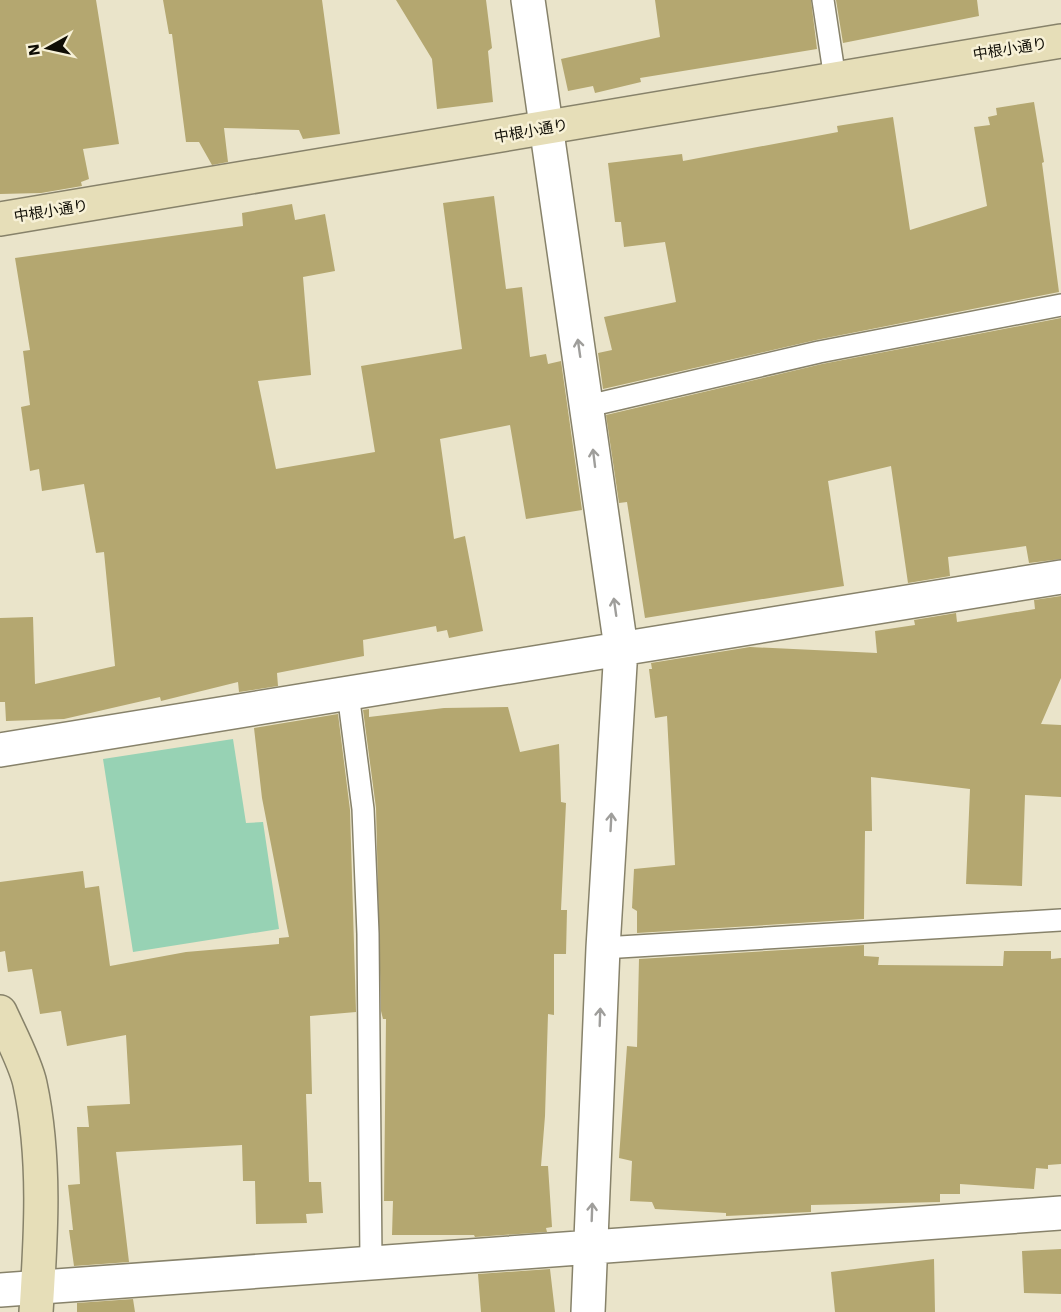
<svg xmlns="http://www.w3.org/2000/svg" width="1061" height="1312" font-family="'Work Sans','Noto Sans JP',sans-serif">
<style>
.green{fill:#97d2b4}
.building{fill:#b4a770}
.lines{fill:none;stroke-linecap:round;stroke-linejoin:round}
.lane-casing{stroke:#87826a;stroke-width:24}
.street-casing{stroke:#87826a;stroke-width:36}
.secondary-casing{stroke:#87826a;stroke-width:36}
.lane{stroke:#fff;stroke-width:21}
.street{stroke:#fff;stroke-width:33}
.secondary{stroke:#e6deb8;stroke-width:33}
.oneway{stroke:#9f9e9b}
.labels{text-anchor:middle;stroke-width:5;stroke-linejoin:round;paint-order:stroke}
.street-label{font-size:15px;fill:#0f0d05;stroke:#f7f1d7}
</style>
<rect width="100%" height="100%" fill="#eae4ca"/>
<path class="green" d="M 233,739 L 246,823 L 263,822 L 279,929 L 133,952 L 103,759 Z"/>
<path class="building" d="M 0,0 L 96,0 L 119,144 L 83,149 L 89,179 L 81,182 L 82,186 L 41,193 L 0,194 Z
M 163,0 L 322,0 L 340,134 L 303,139 L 299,130 L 224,128 L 228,162 L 212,165 L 199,142 L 186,142 L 172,34 L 169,34 Z
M 396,0 L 486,0 L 492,48 L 488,51 L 493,102 L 437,109 L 432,59 Z
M 655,0 L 811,0 L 817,49 L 640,78 L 641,82 L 595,93 L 593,86 L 568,91 L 561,59 L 660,37 Z
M 836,0 L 977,0 L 979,16 L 843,43 Z
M 1034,102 L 1044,162 L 1042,163 L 1059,292 L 816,340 L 603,389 L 598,353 L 612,350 L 604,317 L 676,302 L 665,242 L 624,247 L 621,222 L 615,222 L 608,163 L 682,154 L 683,161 L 838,132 L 837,126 L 893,117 L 910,230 L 987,206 L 974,127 L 990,125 L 988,117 L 997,115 L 996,108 Z
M 494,196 L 506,289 L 522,287 L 530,357 L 546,354 L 548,364 L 561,361 L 582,510 L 526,519 L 510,425 L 440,439 L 454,539 L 465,536 L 483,631 L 449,638 L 447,630 L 437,632 L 436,626 L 363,640 L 364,656 L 277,673 L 278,686 L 239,692 L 238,682 L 161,701 L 160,697 L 64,719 L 6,721 L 5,702 L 0,702 L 0,618 L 33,617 L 35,684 L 115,666 L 104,552 L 96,553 L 84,484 L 42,491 L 39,469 L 30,471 L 21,407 L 30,405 L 23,351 L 30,350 L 15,258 L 243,226 L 242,213 L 292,204 L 295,220 L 325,214 L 335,271 L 303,277 L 311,375 L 258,381 L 276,469 L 375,452 L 361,366 L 462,349 L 443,203 Z
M 1061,318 L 1061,559 L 1029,563 L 1026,546 L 948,557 L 950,576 L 908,583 L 891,466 L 828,481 L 844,586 L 645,618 L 627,502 L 619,503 L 606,415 L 822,364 Z
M 1061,596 L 1061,678 L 1041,724 L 1061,725 L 1061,797 L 1025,795 L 1022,886 L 966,884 L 970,789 L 871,777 L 872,831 L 865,831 L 864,919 L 637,933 L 637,911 L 632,908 L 634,869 L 675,865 L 667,716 L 655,718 L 649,669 L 652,669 L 651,663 L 750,647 L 877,653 L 875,631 L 915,625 L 914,620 L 956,613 L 957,622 L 1035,609 L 1034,600 Z
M 508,707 L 520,752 L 559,744 L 561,802 L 566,803 L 561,910 L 567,910 L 566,954 L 554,954 L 554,1015 L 548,1014 L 545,1116 L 541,1166 L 548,1166 L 552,1227 L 546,1228 L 547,1232 L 475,1237 L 474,1235 L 392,1235 L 393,1201 L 384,1201 L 386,1019 L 383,1019 L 381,1011 L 376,808 L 363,710 L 369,709 L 369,717 L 444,708 Z
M 338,714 L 350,810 L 356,1012 L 310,1016 L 312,1094 L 306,1094 L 309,1182 L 321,1182 L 323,1213 L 306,1214 L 307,1223 L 256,1224 L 255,1181 L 243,1181 L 242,1145 L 116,1152 L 129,1262 L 74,1266 L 69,1230 L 73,1230 L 68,1185 L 80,1184 L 77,1127 L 89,1127 L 87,1106 L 130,1104 L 126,1035 L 67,1046 L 61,1011 L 40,1014 L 32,969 L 8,972 L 5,951 L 0,952 L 0,882 L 83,871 L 85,888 L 99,886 L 110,966 L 186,952 L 279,944 L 279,938 L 289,937 L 262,798 L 254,728 Z
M 864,945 L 864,956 L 879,957 L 878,965 L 1003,966 L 1004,951 L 1051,951 L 1051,959 L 1061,958 L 1061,1164 L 1048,1165 L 1048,1169 L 1036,1168 L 1034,1189 L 960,1184 L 960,1194 L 940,1194 L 940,1202 L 811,1205 L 811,1212 L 726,1216 L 726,1213 L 655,1209 L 652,1202 L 630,1201 L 632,1161 L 619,1158 L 627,1046 L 637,1047 L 639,959 Z
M 1061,1249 L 1061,1294 L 1024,1293 L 1022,1251 Z
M 934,1259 L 935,1312 L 835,1312 L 831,1272 Z
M 550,1269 L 555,1312 L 481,1312 L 478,1274 Z
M 133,1299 L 135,1312 L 77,1312 L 77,1303 Z"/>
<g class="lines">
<g class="lane-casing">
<path id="lane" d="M 823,0 L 835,79
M 588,406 L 819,352 L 1061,305
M 348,693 L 363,809 L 368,934 L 371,1261
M 603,948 L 1061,920"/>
</g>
<g class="street-casing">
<path id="street" d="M 528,0 L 621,648 L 603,948 L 588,1312
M 0,750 L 1061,577
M 0,1290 L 1061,1213"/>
</g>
<g class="secondary-casing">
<path id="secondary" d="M 0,219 L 1061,41
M 0,1012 C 9,1032 26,1064 30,1084 C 46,1158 41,1237 36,1312"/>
</g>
<use href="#lane" class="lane"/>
<use href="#street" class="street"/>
<use href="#secondary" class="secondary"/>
</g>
<defs><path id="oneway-shaft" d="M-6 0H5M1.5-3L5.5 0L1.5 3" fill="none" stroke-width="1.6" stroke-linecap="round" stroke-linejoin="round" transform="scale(1.5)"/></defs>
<g class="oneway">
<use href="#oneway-shaft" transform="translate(579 348) rotate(-98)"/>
<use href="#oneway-shaft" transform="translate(594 458) rotate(-97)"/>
<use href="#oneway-shaft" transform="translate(615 607) rotate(-98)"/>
<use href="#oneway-shaft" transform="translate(611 822) rotate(-87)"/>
<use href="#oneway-shaft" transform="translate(600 1017) rotate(-88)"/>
<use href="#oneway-shaft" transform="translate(592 1212) rotate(-88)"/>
</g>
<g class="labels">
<g class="street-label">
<text transform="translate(1010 49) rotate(-9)" y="5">中根小通り</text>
<text transform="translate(531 131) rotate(-10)" y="5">中根小通り</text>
<text transform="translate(51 211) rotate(-9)" y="5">中根小通り</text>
</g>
</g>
<g transform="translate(48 48) rotate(262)" stroke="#f7f1d7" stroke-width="4.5" paint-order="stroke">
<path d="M0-4.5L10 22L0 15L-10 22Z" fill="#0f0d05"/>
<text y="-9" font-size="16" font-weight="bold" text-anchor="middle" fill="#0f0d05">N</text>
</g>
</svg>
